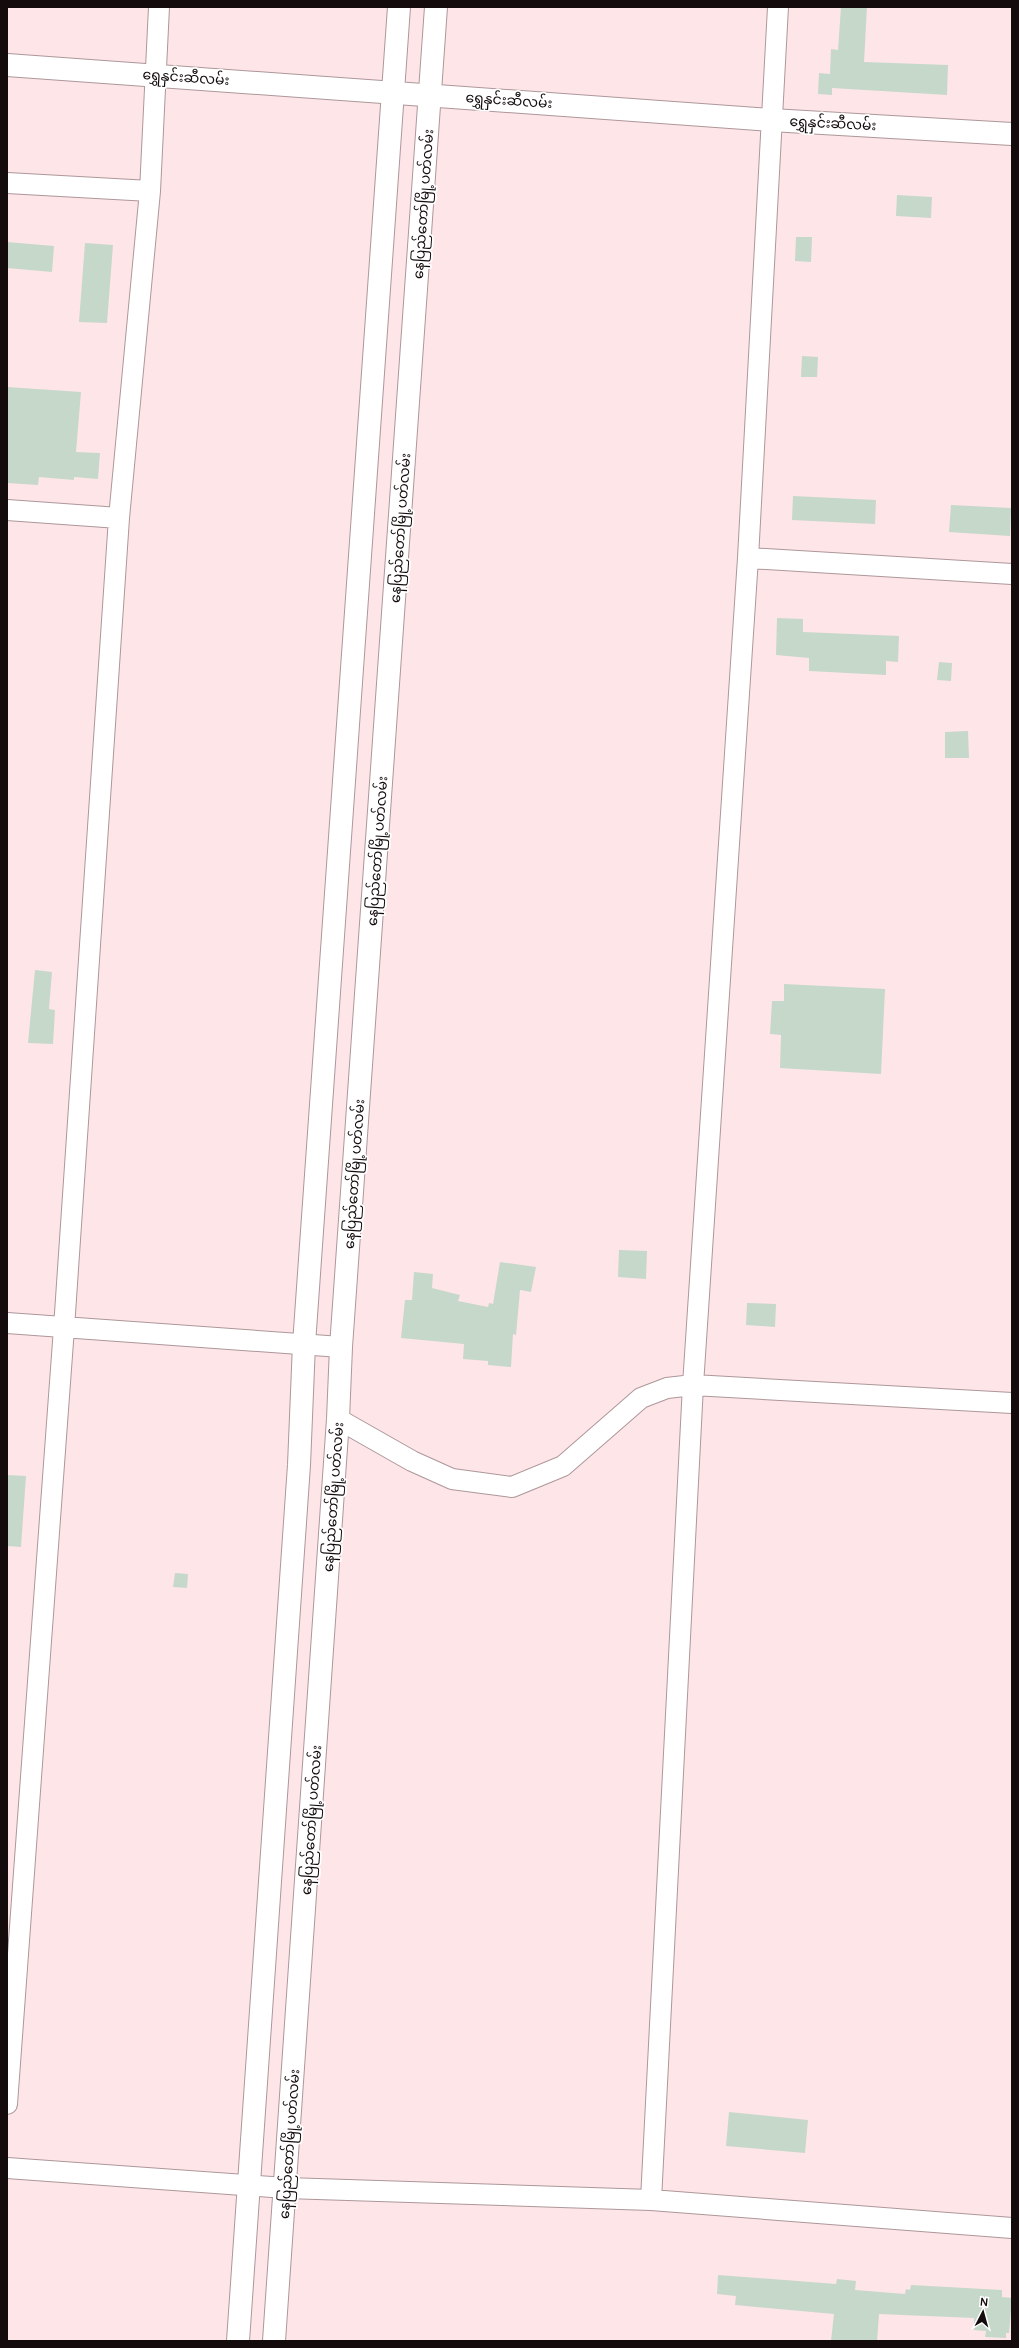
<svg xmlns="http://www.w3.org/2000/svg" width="1019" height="2348" font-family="Manrope,'Noto Sans Myanmar',sans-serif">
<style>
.building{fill:#c6d8ca}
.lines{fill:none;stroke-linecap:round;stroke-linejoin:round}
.street-casing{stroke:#ad979a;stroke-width:22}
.secondary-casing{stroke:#ad979a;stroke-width:24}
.primary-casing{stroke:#ad979a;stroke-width:24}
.street{stroke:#fff;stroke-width:20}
.secondary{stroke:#fff;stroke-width:22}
.primary{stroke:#fff;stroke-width:22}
.labels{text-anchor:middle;stroke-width:3.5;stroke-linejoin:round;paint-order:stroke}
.street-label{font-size:14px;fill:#130b0c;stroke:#fff}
</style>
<rect width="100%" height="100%" fill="#fee5e8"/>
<path class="building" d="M 841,7 L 867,7 L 864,62 L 948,65 L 947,95 L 832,88 L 832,95 L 818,94 L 819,73 L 830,74 L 831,49 L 838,50 Z
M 897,195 L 932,197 L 931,218 L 896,216 Z
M 796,237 L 812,237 L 811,262 L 795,261 Z
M 7,242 L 54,246 L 52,272 L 7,268 Z
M 85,243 L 113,245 L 107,323 L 79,322 Z
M 802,356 L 818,357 L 817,377 L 801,377 Z
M 7,387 L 81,392 L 76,452 L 100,453 L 98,479 L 74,477 L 74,480 L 39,477 L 38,485 L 7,483 Z
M 793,496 L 876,500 L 875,524 L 792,520 Z
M 951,505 L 1011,508 L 1010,536 L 949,532 Z
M 777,618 L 803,619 L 803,632 L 899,636 L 898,662 L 886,661 L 886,675 L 809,671 L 809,658 L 776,655 Z
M 939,662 L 952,663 L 951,681 L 937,680 Z
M 968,731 L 969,758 L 945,758 L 945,732 Z
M 35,970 L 52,972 L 49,1009 L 55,1010 L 53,1044 L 28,1043 Z
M 784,984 L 885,989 L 881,1074 L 780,1068 L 781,1035 L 770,1034 L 772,1001 L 784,1001 Z
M 619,1250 L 647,1251 L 646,1279 L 618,1277 Z
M 500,1262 L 536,1267 L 531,1292 L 520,1290 L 516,1335 L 513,1334 L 511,1367 L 488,1365 L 488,1361 L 463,1359 L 464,1344 L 401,1338 L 405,1300 L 412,1300 L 414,1272 L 433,1274 L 432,1288 L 460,1295 L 458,1301 L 488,1307 L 489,1303 L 493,1304 Z
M 747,1303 L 776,1304 L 775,1327 L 746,1325 Z
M 7,1475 L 26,1476 L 21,1547 L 7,1546 Z
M 175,1573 L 188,1574 L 187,1588 L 173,1587 Z
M 729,2112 L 808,2120 L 805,2153 L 726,2146 Z
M 718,2275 L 836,2284 L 837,2279 L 856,2281 L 855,2290 L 905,2294 L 906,2289 L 910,2290 L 911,2285 L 1002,2290 L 1002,2297 L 1012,2298 L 1009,2333 L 1006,2333 L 1006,2338 L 985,2337 L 986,2331 L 974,2330 L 974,2318 L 879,2314 L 877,2341 L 831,2341 L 834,2314 L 735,2305 L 736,2296 L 717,2294 Z"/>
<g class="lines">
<g class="street-casing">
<path id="street" d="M 7,183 L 150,191 L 159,7
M 7,510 L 119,518 L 150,191
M 748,558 L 1012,574
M 7,1323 L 341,1347
M 338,1419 L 412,1461 L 452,1479 L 512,1487 L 563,1466 L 641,1398 L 667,1388 L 693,1385 L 1012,1403
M 7,2104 L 64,1328 L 119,518
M 7,2168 L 286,2188 L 651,2200 L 1012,2228
M 651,2200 L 693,1385 L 748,558 L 778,7"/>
</g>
<g class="secondary-casing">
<path id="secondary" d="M 7,65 L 771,120 L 1012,134"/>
</g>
<g class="primary-casing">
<path id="primary" d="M 238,2341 L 299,1465 L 304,1344 L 399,7
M 274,2341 L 338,1419 L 341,1347 L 436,7"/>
</g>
<use href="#street" class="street"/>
<use href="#secondary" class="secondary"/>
<use href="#primary" class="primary"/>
</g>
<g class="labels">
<g class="street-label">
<text transform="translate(186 77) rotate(4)" y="5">ရွှေနှင်းဆီလမ်း</text>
<text transform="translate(509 100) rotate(4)" y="5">ရွှေနှင်းဆီလမ်း</text>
<text transform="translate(833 123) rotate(3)" y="5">ရွှေနှင်းဆီလမ်း</text>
<text transform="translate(423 204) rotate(-86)" y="5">နေပြည်တော်မြို့ပတ်လမ်း</text>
<text transform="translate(400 528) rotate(-86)" y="5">နေပြည်တော်မြို့ပတ်လမ်း</text>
<text transform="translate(377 851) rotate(-86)" y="5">နေပြည်တော်မြို့ပတ်လမ်း</text>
<text transform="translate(354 1174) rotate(-86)" y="5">နေပြည်တော်မြို့ပတ်လမ်း</text>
<text transform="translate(333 1497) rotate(-86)" y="5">နေပြည်တော်မြို့ပတ်လမ်း</text>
<text transform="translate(311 1820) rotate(-86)" y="5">နေပြည်တော်မြို့ပတ်လမ်း</text>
<text transform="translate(289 2144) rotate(-86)" y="5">နေပြည်တော်မြို့ပတ်လမ်း</text>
</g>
</g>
<rect width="1019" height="2348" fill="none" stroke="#130b0c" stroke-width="16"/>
<g transform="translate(983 2312) rotate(6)" stroke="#ffffff" stroke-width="3" paint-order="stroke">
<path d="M0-3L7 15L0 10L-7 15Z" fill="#130b0c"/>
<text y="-6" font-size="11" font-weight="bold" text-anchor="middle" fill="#130b0c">N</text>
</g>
</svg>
